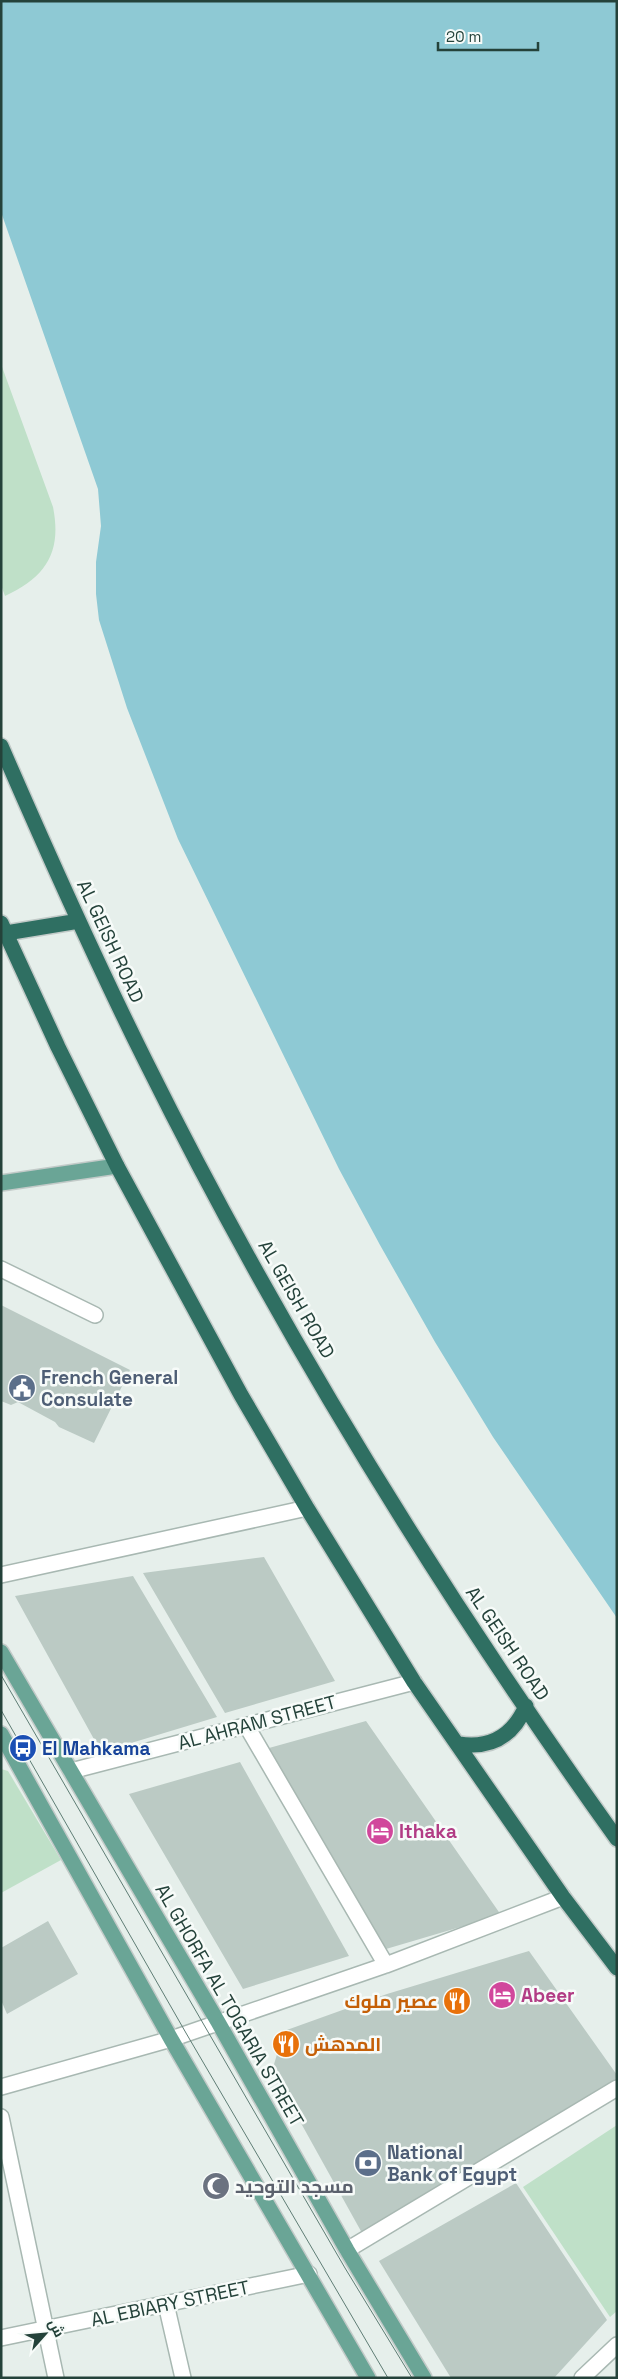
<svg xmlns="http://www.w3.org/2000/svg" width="618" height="2379" font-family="'Space Grotesk',Cairo,sans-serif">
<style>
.green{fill:#bfe0c8}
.water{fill:#8ec9d4}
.building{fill:#bbcac4}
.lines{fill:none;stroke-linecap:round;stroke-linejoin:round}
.minor-casing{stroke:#a8b8b2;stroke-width:18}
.major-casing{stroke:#c2cac8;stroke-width:18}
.highway-casing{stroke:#c2cac8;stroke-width:18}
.minor{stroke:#fff;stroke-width:15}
.major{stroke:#6aa596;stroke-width:15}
.highway{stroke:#2f6f62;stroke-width:15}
.tram{stroke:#5f7d75;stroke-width:1}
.labels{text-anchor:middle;stroke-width:5;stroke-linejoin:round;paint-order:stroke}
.street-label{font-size:19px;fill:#24423a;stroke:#f7fbf9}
.service-label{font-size:19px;font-weight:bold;fill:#4e5e75;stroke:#f7fbf9;text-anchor:start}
.transit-label{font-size:19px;font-weight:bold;fill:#164399;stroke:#f7fbf9;text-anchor:start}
.hotel-label{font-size:19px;font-weight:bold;fill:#b23c85;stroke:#f7fbf9;text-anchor:start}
.food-label{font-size:19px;font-weight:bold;fill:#c56008;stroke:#f7fbf9;text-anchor:end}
.worship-label{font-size:19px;font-weight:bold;fill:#5b616d;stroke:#f7fbf9;text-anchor:start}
</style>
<rect width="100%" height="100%" fill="#e6efeb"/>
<path class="green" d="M 1,364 L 53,507 C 62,552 46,577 5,596 L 1,585 Z
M 1,1769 L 8,1771 L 61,1860 L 1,1893 Z
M 617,2125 L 617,2311 L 610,2317 L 523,2187 Z"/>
<path class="water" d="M 1,1 L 617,1 L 617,1618 L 493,1437 L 435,1342 L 380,1245 L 339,1169 L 178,839 L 127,708 L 99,620 L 96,594 L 96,562 L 101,526 L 98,489 L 1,212 Z"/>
<path class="building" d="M 1,1305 L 130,1370 L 94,1443 L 59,1427 L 55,1422 L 18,1402 L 11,1405 L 1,1401 Z
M 264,1557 L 335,1681 L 225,1713 L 143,1573 Z
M 133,1576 L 217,1717 L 108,1750 L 95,1741 L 15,1596 Z
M 366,1721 L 501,1915 L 386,1949 L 269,1748 Z
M 240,1762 L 349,1956 L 243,1989 L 129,1794 Z
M 48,1921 L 78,1974 L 7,2014 L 1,2000 L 1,1948 Z
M 529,1951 L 617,2075 L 617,2078 L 476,2167 L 362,2233 L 272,2071 L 284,2031 L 387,1994 Z
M 516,2183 L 607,2320 L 554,2378 L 451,2378 L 379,2261 Z"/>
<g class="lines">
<g class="minor-casing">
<path id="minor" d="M 1,1269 L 95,1315
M 1,1575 L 307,1508
M 246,1725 L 386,1965
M 71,1771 L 414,1682
M 1,2087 L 171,2039 L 386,1965 L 563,1897
M 1,2117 L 56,2378
M 347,2250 L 617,2088
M 166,2304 L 183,2378
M 1,2338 L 309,2274
M 582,2378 L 617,2345"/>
</g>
<g class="major-casing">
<path id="major" d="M 1,1183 L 117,1166
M 1,1652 L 218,2022 L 347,2250 L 424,2378
M 1,1734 L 171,2039 L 368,2378"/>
</g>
<g class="highway-casing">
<path id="highway" d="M 1,746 C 47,852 94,958 146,1062 C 280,1332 441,1593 617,1839
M 1,923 L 58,1047 L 117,1166 L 241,1395 L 307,1508 L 414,1682 L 563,1897 L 617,1968
M 6,933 L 79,921
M 459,1744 C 491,1749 513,1736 526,1706"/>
</g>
<use href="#minor" class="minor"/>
<use href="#major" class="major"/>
<use href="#highway" class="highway"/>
<path class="tram" d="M 1,1675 L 345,2268 L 412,2378
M 1,1710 L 186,2033 L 388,2378"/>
</g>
<defs>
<g id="civic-disc" transform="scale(1.4375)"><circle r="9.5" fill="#5c6f8a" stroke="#f7fbf9"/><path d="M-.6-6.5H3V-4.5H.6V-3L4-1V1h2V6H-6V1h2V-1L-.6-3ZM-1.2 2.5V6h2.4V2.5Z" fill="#fff"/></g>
<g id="bus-disc" transform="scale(1.4375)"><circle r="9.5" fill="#1a4fb4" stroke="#f7fbf9"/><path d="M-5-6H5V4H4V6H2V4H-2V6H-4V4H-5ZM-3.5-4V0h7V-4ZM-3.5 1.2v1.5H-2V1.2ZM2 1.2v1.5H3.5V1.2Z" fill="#fff"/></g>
<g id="hotel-disc" transform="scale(1.4375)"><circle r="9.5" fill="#d1479c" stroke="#f7fbf9"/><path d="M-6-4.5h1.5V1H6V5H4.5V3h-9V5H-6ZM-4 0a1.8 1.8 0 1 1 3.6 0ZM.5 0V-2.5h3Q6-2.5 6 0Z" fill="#fff"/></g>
<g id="restaurant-disc" transform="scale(1.4375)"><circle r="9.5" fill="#e8710a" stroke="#f7fbf9"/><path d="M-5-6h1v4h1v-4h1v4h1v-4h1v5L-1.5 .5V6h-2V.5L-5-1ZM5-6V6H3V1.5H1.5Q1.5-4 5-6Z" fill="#fff"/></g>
<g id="bank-disc" transform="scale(1.4375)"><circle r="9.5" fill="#5c6f8a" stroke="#f7fbf9"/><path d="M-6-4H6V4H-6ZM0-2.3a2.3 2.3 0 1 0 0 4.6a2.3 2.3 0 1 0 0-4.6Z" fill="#fff"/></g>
<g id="mosque-disc" transform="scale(1.4375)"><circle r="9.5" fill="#6b7280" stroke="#f7fbf9"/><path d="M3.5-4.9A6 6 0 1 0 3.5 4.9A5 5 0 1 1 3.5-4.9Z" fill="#fff"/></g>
</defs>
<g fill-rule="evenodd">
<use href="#civic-disc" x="22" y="1388"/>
<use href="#bus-disc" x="23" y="1748"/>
<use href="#hotel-disc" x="380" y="1831"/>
<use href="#hotel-disc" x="502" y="1995"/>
<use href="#restaurant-disc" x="457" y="2001"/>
<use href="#restaurant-disc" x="286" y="2044"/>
<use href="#bank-disc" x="368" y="2163"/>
<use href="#mosque-disc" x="216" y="2186"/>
</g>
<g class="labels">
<g class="street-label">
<text transform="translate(111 941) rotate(65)" y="7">AL GEISH ROAD</text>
<text transform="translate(297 1299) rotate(60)" y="7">AL GEISH ROAD</text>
<text transform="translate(508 1643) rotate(56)" y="7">AL GEISH ROAD</text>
<text transform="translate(257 1722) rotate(-15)" y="7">AL AHRAM STREET</text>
<text transform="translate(230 2005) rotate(60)" y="7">AL GHORFA AL TOGARIA STREET</text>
<text transform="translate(170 2303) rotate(-12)" y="7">AL EBIARY STREET</text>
</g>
<g class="service-label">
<text x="41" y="1384">French General<tspan x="41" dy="22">Consulate</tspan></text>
<text x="387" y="2159">National<tspan x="387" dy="22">Bank of Egypt</tspan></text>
</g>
<g class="transit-label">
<text x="42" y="1755">El Mahkama</text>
</g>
<g class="hotel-label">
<text x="399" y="1838">Ithaka</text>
<text x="521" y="2002">Abeer</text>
</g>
<g class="food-label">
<text x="438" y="2008">عصير ملوك</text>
<text x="305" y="2051" text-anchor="start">المدهش</text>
</g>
<g class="worship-label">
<text x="235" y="2193">مسجد التوحيد</text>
</g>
</g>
<rect width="618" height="2379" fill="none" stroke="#24423a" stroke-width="5"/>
<g transform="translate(45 2334) rotate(63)" stroke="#f7fbf9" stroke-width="4" paint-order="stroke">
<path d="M0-4L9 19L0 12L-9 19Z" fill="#24423a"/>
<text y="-8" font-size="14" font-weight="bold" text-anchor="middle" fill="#24423a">ش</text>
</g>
<path d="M438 42v8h100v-8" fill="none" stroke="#24423a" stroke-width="2.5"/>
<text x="446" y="42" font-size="15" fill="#24423a" stroke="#f7fbf9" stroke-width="4" paint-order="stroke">20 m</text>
</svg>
